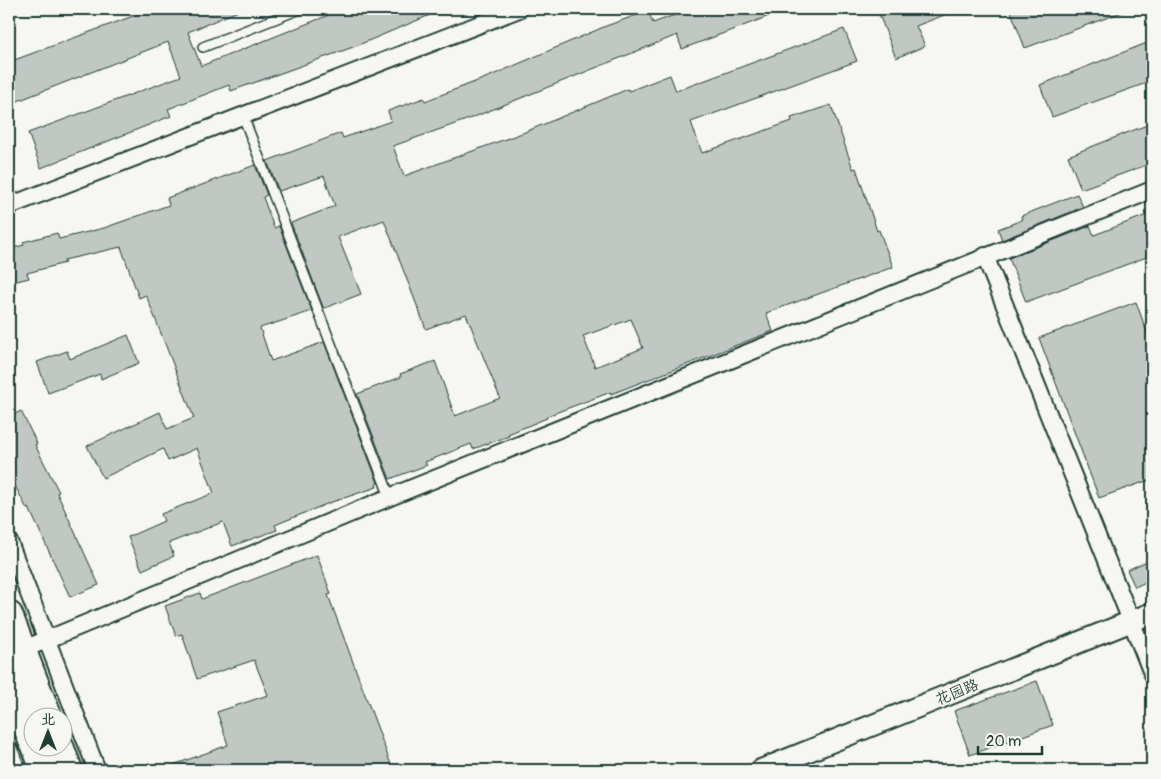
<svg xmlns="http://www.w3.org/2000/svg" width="1161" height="779" font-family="Pangolin,'LXGW WenKai TC',sans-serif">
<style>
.building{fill:#c1c8c3;stroke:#1f3d34;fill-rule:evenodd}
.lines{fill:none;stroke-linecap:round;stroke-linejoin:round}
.service-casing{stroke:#1f3d34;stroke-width:12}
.minor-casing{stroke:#1f3d34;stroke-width:20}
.tertiary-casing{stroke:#1f3d34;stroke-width:24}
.primary-casing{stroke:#1f3d34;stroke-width:30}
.service{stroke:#f6f6f2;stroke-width:9}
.minor{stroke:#f6f6f2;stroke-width:16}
.tertiary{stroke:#f6f6f2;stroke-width:20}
.primary{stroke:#f6f6f2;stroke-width:26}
.labels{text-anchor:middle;stroke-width:4;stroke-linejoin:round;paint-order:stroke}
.street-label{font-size:15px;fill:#1f3d34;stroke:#f6f6f2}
</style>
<rect width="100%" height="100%" fill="#f6f6f2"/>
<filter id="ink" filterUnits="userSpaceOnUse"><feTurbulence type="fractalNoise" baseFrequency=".02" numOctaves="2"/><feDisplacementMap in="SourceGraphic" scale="10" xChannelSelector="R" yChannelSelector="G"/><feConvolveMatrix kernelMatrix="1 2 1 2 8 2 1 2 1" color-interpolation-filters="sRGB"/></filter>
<g filter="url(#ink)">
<path class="building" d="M 152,9 L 243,9 L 188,32 L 201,66 L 344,9 L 442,10 L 356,46 L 231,91 L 229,85 L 168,109 L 171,116 L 41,168 L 28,133 L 181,76 L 168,42 L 15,102 L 9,84 L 9,62 Z
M 691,9 L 785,10 L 682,49 L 677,35 L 469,119 L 393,146 L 404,176 L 525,132 L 628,89 L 629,91 L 670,75 L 676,91 L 844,29 L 857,61 L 691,122 L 702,153 L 792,121 L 791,118 L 831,105 L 853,169 L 856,168 L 877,231 L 879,230 L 893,267 L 766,313 L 773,331 L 611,394 L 611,392 L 547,416 L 547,418 L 508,434 L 509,436 L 473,449 L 471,444 L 425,462 L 427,465 L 390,479 L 357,394 L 401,377 L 400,374 L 435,361 L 455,416 L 500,398 L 466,314 L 426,329 L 384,220 L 338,237 L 361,294 L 325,308 L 323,307 L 291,223 L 335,206 L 324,176 L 279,191 L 267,161 L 341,133 L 343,138 L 391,121 L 388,111 L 424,98 L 425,101 L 488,77 L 606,26 L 648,11 L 653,23 ZM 631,319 L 643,348 L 595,367 L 583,336 Z
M 877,9 L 957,9 L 957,10 L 916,26 L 925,46 L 896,58 Z
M 1010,9 L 1125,9 L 1125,11 L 1025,48 Z
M 1152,41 L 1152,81 L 1052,117 L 1040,85 Z
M 1152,123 L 1152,163 L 1081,189 L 1068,156 Z
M 255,165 L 267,195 L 263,197 L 274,228 L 279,226 L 312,311 L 260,328 L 271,361 L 324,342 L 378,483 L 376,484 L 377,487 L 329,503 L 275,525 L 277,530 L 232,546 L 223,522 L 169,543 L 174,556 L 142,570 L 128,537 L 164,521 L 161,514 L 214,493 L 197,448 L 168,461 L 163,449 L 103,478 L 87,446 L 160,412 L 167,429 L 194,418 L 146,295 L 139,298 L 121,247 L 64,260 L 65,263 L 27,273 L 29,278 L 9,283 L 9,249 L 24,245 L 23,242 L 57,233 L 59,239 L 104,228 L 169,205 L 167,198 Z
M 1077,194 L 1083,207 L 1002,240 L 998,229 L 1022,220 L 1021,216 Z
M 1152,213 L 1152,255 L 1026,302 L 1009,258 L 1090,226 L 1094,235 Z
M 1136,302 L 1152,346 L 1152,479 L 1099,498 L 1039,338 Z
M 128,335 L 139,363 L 101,379 L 100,374 L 48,393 L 37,362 L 67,351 L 70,359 Z
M 21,411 L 37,444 L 35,445 L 59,492 L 57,493 L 99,585 L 70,597 L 29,508 L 27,509 L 9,474 L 9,417 Z
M 317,555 L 331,594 L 328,595 L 393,770 L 166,770 L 165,768 L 228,745 L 217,712 L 268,695 L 254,660 L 197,679 L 182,634 L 176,636 L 165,606 L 200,593 L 202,599 Z
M 1152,559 L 1152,579 L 1135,587 L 1127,570 Z
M 1037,681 L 1053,725 L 970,755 L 954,711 Z"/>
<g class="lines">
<g class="service-casing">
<path id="service" d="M 203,47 L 300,9
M 243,116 L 390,497"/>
</g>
<g class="minor-casing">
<path id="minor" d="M 9,206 L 519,9
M 985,256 L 1152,673
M 9,542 L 97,770
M 22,650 L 390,497 L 1152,190
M 9,750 L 17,770"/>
</g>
<g class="tertiary-casing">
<path id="tertiary" d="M 761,770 L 1152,613"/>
</g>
<g class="primary-casing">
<path id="primary" d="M 9,615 L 48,716
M 9,680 L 32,741
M 35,746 L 44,770
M 60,746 L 69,770"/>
</g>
<use href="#service" class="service"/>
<use href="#minor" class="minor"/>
<use href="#tertiary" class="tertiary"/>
<use href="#primary" class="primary"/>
</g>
</g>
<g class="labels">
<g class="street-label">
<text transform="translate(957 692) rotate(-22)" y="5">花园路</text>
</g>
</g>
<rect width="1161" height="779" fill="none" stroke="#f6f6f2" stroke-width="30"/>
<rect x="15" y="15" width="1131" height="749" fill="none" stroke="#1f3d34" stroke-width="2" filter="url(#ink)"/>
<g transform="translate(48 732)"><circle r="24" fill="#f6f6f2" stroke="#a0aca6"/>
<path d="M0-4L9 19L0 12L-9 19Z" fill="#1f3d34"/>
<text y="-8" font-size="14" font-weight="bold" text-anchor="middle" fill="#1f3d34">北</text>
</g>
<path d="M978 746v8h64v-8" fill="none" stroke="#1f3d34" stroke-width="2.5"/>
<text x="986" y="746" font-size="15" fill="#1f3d34" stroke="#f6f6f2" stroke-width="4" paint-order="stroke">20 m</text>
</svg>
